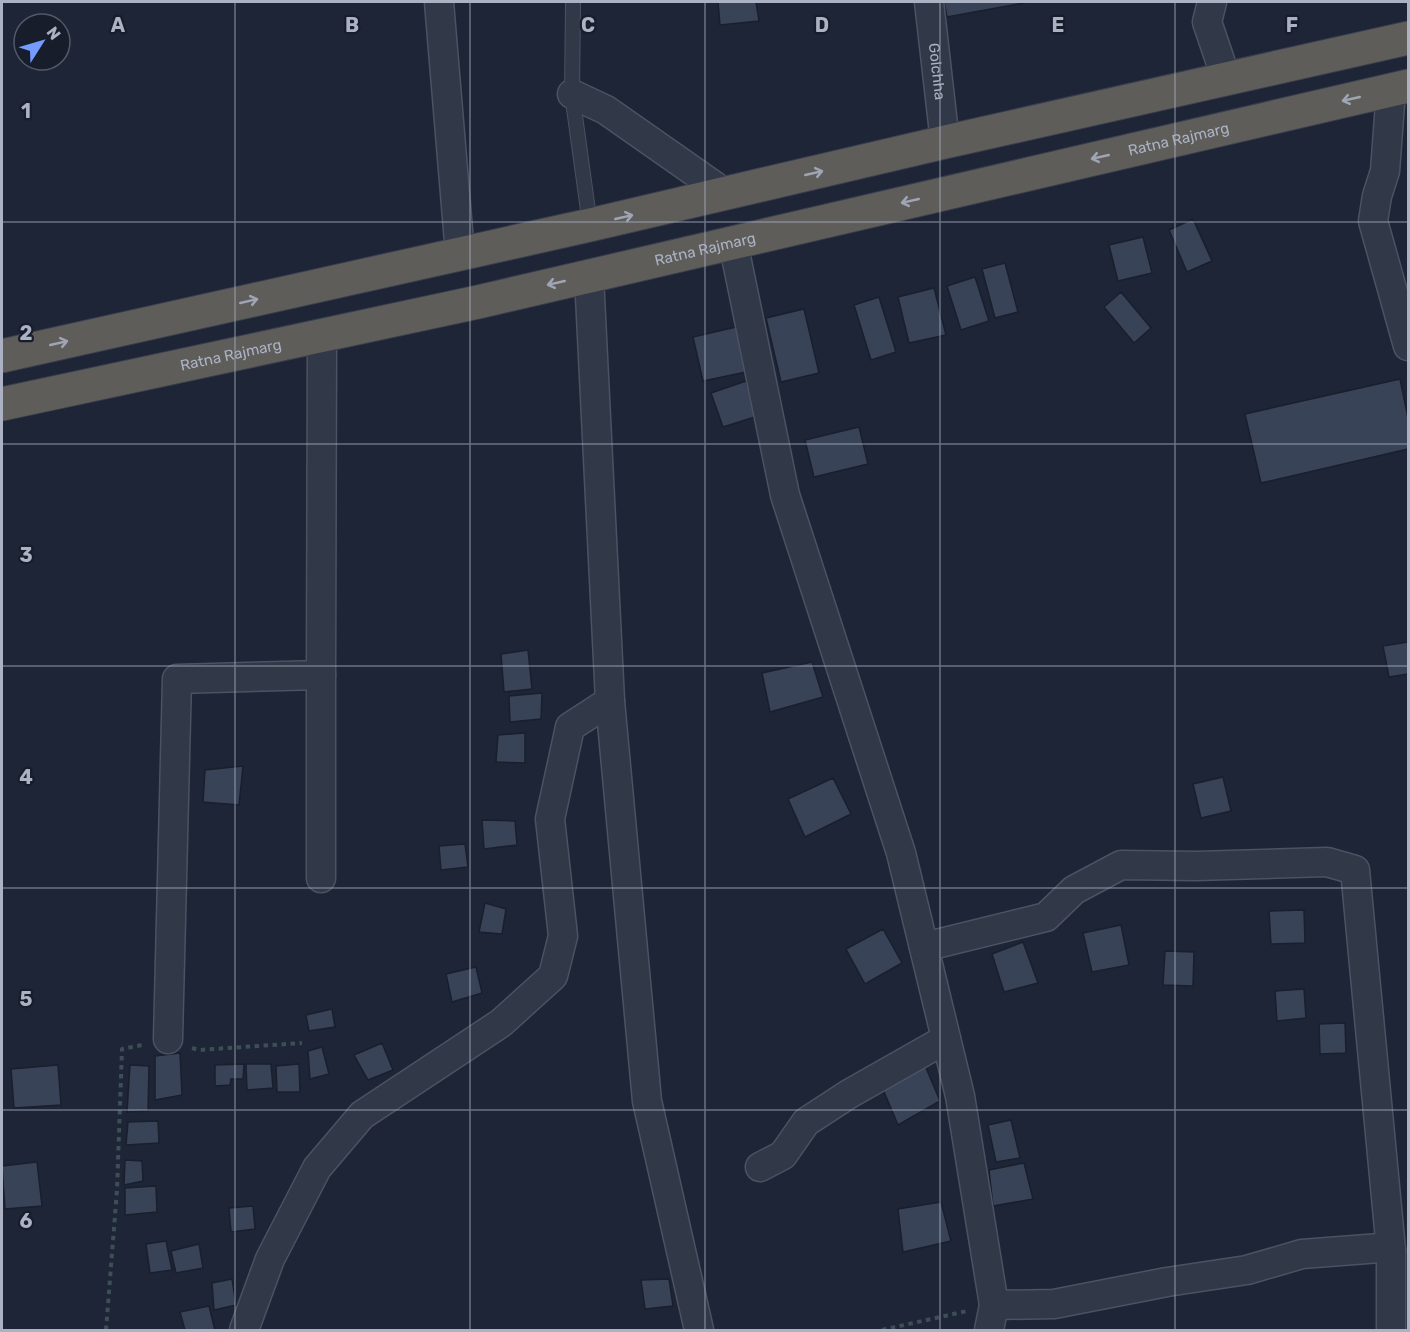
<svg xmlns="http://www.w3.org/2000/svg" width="1410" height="1332" font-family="Rubik,sans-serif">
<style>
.building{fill:#394357;stroke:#191f2d;stroke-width:1.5}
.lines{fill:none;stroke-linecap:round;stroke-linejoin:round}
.service-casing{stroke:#4c5262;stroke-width:16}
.minor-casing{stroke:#4c5262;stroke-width:31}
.trunk-casing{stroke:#393f4e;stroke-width:35}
.path{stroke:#3d4f55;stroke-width:4;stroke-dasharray:4.5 4.5;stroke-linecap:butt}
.service{stroke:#313847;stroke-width:14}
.minor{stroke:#313847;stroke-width:28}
.trunk{stroke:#5e5d5a;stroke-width:33}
.oneway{stroke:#9fa5b4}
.grid{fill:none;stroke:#aab2c4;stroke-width:1.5;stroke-opacity:0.55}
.labels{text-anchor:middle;stroke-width:4.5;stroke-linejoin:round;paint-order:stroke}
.street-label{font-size:15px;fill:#aab2c4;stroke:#171d2b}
.grid-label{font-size:20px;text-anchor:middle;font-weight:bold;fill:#aab2c4;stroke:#171d2b;stroke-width:4.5;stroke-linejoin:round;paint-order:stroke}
</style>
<rect width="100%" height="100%" fill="#1d2536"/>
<path class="building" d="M 718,2 L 756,2 L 759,21 L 720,25 Z
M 944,2 L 1029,2 L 947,17 Z
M 1193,219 L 1212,261 L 1187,272 L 1169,230 Z
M 1143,237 L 1152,273 L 1118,281 L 1109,245 Z
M 1005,263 L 1018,312 L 995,318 L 982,269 Z
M 975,277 L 989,321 L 961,330 L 947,286 Z
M 934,288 L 946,335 L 909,343 L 898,297 Z
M 1121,292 L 1151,328 L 1134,343 L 1104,307 Z
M 879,297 L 896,352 L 871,360 L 854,305 Z
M 804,309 L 819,373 L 781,382 L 766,318 Z
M 736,327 L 746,372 L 703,381 L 693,337 Z
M 1400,379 L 1408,418 L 1408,449 L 1261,483 L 1245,414 Z
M 746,381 L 758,416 L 723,427 L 711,393 Z
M 859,427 L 868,464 L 814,477 L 805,440 Z
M 1408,642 L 1408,674 L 1389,677 L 1383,646 Z
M 528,650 L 532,689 L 504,692 L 501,654 Z
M 812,662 L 823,697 L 770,712 L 762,673 Z
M 542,693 L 541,719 L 510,722 L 509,696 Z
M 525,733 L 525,763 L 496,762 L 498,735 Z
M 243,766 L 239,805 L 203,802 L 205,770 Z
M 1223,777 L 1231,811 L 1201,818 L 1193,784 Z
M 833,778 L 851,814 L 805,837 L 788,799 Z
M 482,820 L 515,821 L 517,845 L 484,849 Z
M 465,844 L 468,867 L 441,870 L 439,846 Z
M 485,903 L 506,909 L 502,934 L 479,932 Z
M 1304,910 L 1305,943 L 1271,944 L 1269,911 Z
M 1121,925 L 1129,965 L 1092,972 L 1083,933 Z
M 883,929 L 902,963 L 865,984 L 846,949 Z
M 1023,942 L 1038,983 L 1004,992 L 992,954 Z
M 1165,951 L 1194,952 L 1193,986 L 1163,985 Z
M 476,967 L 482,993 L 452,1002 L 446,974 Z
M 1304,989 L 1306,1018 L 1277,1021 L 1275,991 Z
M 332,1009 L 335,1027 L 309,1031 L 306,1015 Z
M 1345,1023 L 1346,1053 L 1320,1054 L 1319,1024 Z
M 382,1043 L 393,1070 L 368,1080 L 354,1055 Z
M 322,1047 L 329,1074 L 310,1079 L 308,1051 Z
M 180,1053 L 182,1095 L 155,1100 L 155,1056 Z
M 924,1063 L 940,1101 L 898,1125 L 882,1087 Z
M 244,1064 L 243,1079 L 231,1079 L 230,1085 L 215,1086 L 215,1065 Z
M 246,1064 L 271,1064 L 273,1088 L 247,1090 Z
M 299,1064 L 300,1092 L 277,1092 L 276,1066 Z
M 58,1065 L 61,1105 L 14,1108 L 11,1069 Z
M 130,1065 L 149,1066 L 148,1111 L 127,1112 Z
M 1011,1120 L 1020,1158 L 996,1162 L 988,1125 Z
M 158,1121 L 159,1143 L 126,1145 L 128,1122 Z
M 125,1160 L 142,1161 L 143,1181 L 124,1185 Z
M 37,1162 L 42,1206 L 5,1209 L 2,1166 Z
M 1024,1163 L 1033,1199 L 993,1206 L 989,1170 Z
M 156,1186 L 157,1212 L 125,1215 L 125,1188 Z
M 941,1202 L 951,1241 L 903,1252 L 898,1209 Z
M 253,1206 L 255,1229 L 231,1232 L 229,1208 Z
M 166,1241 L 172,1270 L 150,1273 L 146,1244 Z
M 199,1244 L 203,1268 L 176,1273 L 171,1251 Z
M 232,1279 L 236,1305 L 214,1310 L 212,1283 Z
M 669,1279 L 673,1306 L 645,1309 L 641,1280 Z
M 209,1306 L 215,1330 L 185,1330 L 180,1312 Z"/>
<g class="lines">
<g class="service-casing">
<path id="service" d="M 573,2 L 572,94 L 590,225"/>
</g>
<g class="minor-casing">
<g id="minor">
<path d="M 439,2 L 460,254"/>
<path id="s1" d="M 929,2 L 945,142"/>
<path d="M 1212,2 L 1207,22 L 1226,78"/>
<path d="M 1391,90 L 1385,171 L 1377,196 L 1373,221 L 1408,346"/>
<path d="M 572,94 L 606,110 L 726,194"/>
<path d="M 733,242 L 785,495 L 901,853 L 960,1096 L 994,1305 L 989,1330"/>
<path d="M 589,276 L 610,701 L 647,1101 L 699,1330"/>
<path d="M 321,675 L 321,878"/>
<path d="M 924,947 L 1046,917 L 1074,890 L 1121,865 L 1196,866 L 1327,862 L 1355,870 L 1391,1250"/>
<path d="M 168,1039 L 177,679 L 321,675 L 322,335"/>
<path d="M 760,1167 L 783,1155 L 806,1122 L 849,1094 L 946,1039"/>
<path d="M 994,1305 L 1054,1304 L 1167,1282 L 1247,1270 L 1302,1254 L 1380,1248 L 1391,1250 L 1391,1330"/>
<path d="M 244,1330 L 270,1259 L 317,1168 L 362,1115 L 501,1023 L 553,976 L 563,936 L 550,819 L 570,727 L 610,701"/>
</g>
</g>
<g class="trunk-casing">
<g id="trunk">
<path d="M 2,356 L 590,225 L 945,142 L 1408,38"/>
<path id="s2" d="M 2,404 L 478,302 L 1408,86"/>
</g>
</g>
<path class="path" d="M 192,1048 L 199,1050 L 302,1043
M 106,1330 L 117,1190 L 122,1049 L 142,1045
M 882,1330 L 967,1311"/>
<use href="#service" class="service"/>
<use href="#minor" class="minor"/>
<use href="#trunk" class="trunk"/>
</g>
<defs><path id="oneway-shaft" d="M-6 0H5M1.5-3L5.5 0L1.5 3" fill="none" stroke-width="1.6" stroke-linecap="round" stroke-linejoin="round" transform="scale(1.5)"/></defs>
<g class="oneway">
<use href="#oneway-shaft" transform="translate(1351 99) rotate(167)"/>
<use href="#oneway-shaft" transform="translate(1100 157) rotate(167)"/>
<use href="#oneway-shaft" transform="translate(814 173) rotate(-13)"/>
<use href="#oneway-shaft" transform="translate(910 201) rotate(167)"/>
<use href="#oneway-shaft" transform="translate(624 217) rotate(-13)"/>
<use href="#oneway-shaft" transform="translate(556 283) rotate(167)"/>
<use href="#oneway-shaft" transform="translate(249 301) rotate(-13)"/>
<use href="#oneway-shaft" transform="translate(59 343) rotate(-13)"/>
</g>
<path class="grid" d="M 235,2 L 235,1330M 470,2 L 470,1330M 705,2 L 705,1330M 940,2 L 940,1330M 1175,2 L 1175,1330M 2,222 L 1408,222M 2,444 L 1408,444M 2,666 L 1408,666M 2,888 L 1408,888M 2,1110 L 1408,1110"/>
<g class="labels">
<g class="street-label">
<text dy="5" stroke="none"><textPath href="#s1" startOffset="70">Golchha</textPath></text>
<text dy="5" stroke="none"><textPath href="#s2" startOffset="1206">Ratna Rajmarg</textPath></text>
<text dy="5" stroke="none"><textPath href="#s2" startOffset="720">Ratna Rajmarg</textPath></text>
<text dy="5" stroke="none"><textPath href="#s2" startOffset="234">Ratna Rajmarg</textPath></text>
</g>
</g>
<g class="grid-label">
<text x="118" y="32">A</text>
<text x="352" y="32">B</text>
<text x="588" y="32">C</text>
<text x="822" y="32">D</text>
<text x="1058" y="32">E</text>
<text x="1292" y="32">F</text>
<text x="26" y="118">1</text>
<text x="26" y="340">2</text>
<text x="26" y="562">3</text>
<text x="26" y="784">4</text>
<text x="26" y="1006">5</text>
<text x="26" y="1228">6</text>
</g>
<rect width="1410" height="1332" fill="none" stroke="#aab2c4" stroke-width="6"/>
<g transform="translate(42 42) rotate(53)"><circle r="28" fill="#171d2b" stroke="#525968" stroke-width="1.5"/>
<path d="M0-4.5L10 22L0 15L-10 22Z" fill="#759bfe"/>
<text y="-9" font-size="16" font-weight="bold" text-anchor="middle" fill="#aab2c4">N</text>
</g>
</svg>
